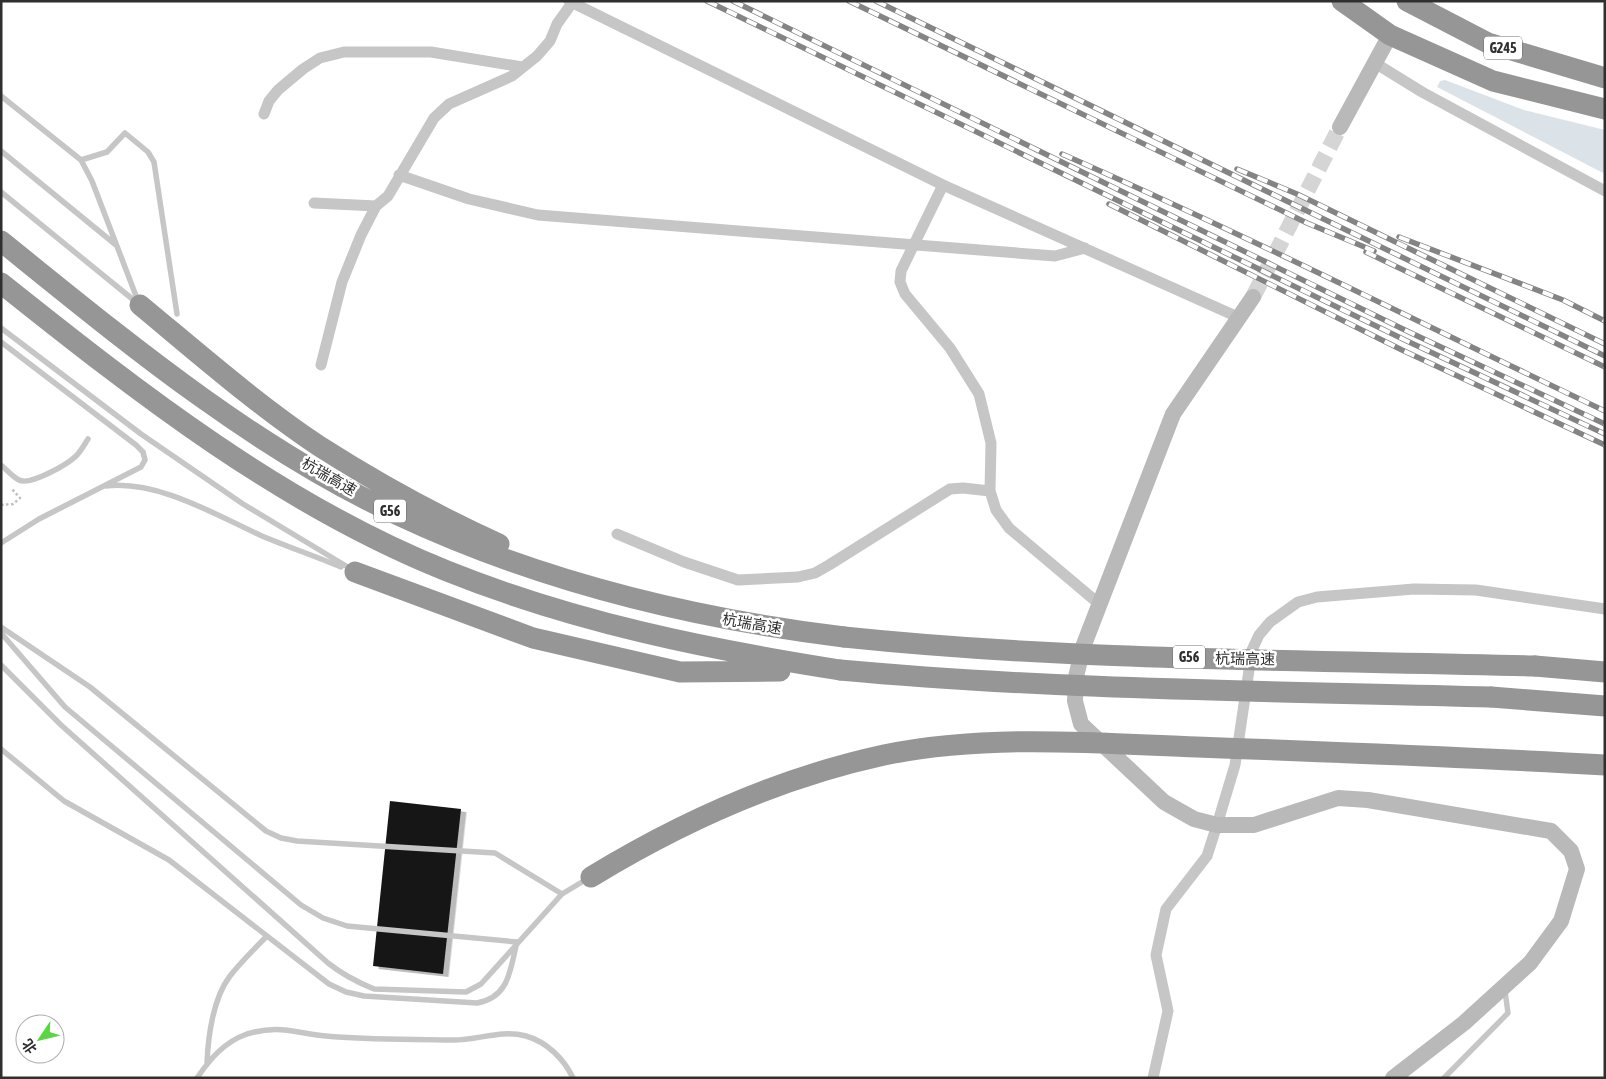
<svg xmlns="http://www.w3.org/2000/svg" width="1606" height="1079" font-family="'Asap Condensed','Noto Sans SC',sans-serif">
<style>
.green{fill:#dbe3e8}
.building{fill:#161616;filter:url(#shadow)}
.lines{fill:none;stroke-linecap:round;stroke-linejoin:round}
.secondary-tunnel{stroke:#d5d5d5;stroke-width:16;stroke-dasharray:16 8;stroke-linecap:butt}
.path{stroke:#bfbfbf;stroke-width:2.5;stroke-dasharray:2.5 2.5;stroke-linecap:butt}
.lane{stroke:#c6c6c6;stroke-width:5.5}
.street{stroke:#c6c6c6;stroke-width:11}
.secondary{stroke:#b9b9b9;stroke-width:16}
.highway{stroke:#969696;stroke-width:21}
.rail-casing{stroke:#848484;stroke-width:5.5}
.rail{stroke:#fff;stroke-width:4;stroke-dasharray:11;stroke-linecap:butt}
.highway-bridge{stroke:#969696;stroke-width:21}
.labels{text-anchor:middle;stroke-width:5;stroke-linejoin:round;paint-order:stroke}
.shield{fill:#fff;stroke:#6d6d6d;stroke-width:1}
.shield-label{font-size:14px;font-weight:bold;fill:#2f2f2f}
.street-label{font-size:15px;fill:#2f2f2f;stroke:#fff}
</style>
<defs>
<filter id="shadow"><feDropShadow dx="5.5" dy="3" stdDeviation="0" flood-color="#0004"/></filter>
</defs>
<rect width="100%" height="100%" fill="#fff"/>
<path class="green" d="M 1445,80 L 1524,110 L 1605,130 L 1605,174 L 1437,87 L 1440,81 Z"/>
<path class="building" d="M 390,801 L 461,809 L 443,974 L 373,966 Z"/>
<g class="lines">
<path class="secondary-tunnel" d="M 1253,297 L 1340,127"/>
<path class="path" d="M 1,505 L 13,504 L 20,498 L 11,488"/>
<path class="lane" d="M 1,96 L 81,160 L 92,181 L 138,301
M 1,151 L 116,245
M 81,160 L 107,152 L 125,133 L 148,152 L 154,162 L 177,314
M 1,192 L 136,302
M 1,328 L 141,434 L 243,504 L 351,569
M 1,342 L 136,445 L 143,452 L 145,460 L 141,467 L 39,519 L 1,543
M 1,465 C 7,470 13,477 19,480 C 30,486 68,464 76,456 C 81,451 84,445 88,439
M 106,486 C 158,480 216,515 262,536 C 288,547 315,556 341,567
M 1,627 L 90,687 L 266,831 L 281,838 L 297,841 L 495,853 L 562,894
M 1,633 L 65,707 L 301,905 L 323,918 L 347,926 L 517,942 C 510,969 510,997 477,1003 L 364,996 L 346,992 L 329,984 L 169,860 L 64,801 L 1,749
M 1,665 L 61,725 L 328,963 C 343,975 357,982 374,989 L 466,992 L 481,984 L 562,894 L 587,879
M 207,1063 C 208,1037 213,998 230,976 C 241,962 254,949 267,936
M 197,1078 C 210,1059 224,1042 247,1034 C 280,1024 294,1033 326,1036 C 367,1040 409,1039 451,1040 C 477,1041 500,1029 526,1036 C 547,1042 564,1059 573,1078
M 1444,1078 L 1508,1013 L 1505,991"/>
<path class="street" d="M 569,1 L 943,185 L 1240,318
M 1375,63 L 1422,92 L 1605,191
M 264,114 L 269,101 L 278,90 L 303,69 L 320,58 L 344,52 L 431,52 L 522,67
M 399,175 L 469,199 L 538,215 L 1055,256 L 1085,248
M 943,185 L 901,271 L 900,282 L 905,294 L 950,348 L 979,394 L 991,443 L 990,491 L 996,510 L 1009,528 L 1098,603
M 314,203 L 376,206
M 321,365 L 342,282 L 361,235 L 376,206 L 388,196 L 434,118 L 449,104 L 512,76 L 537,56 L 550,41 L 557,24 L 572,3
M 617,534 L 684,562 L 738,580 L 798,577 L 815,573 L 829,565 L 950,489 L 963,488 L 990,491
M 1153,1078 L 1168,1011 L 1156,955 L 1166,909 L 1207,856 L 1217,825 L 1235,765 L 1252,650 L 1259,635 L 1270,622 L 1298,602 L 1317,597 L 1414,589 L 1476,590 L 1605,609"/>
<path class="secondary" d="M 1340,127 L 1390,35
M 1253,297 L 1173,414 L 1083,647 L 1076,677 L 1075,701 L 1081,724 L 1164,802 L 1194,819 L 1217,825 L 1254,825 L 1338,798 L 1368,800 L 1551,831 L 1571,851 L 1577,869 L 1561,921 L 1530,963 L 1464,1023 L 1393,1078"/>
<path class="highway" d="M 1342,1 L 1390,35 L 1493,81 L 1605,109
M 1407,1 L 1488,43 L 1605,78
M 1,241 C 125,341 251,446 396,514 C 538,581 689,618 844,637
M 1,283 C 139,393 282,505 447,571 C 574,622 706,649 840,670
M 140,305 C 198,353 256,404 319,446 C 377,483 437,516 499,544
M 355,572 L 533,638 L 680,672 L 780,671
M 1535,666 L 1605,672
M 1491,697 L 1605,706"/>
<g class="rail-casing">
<path id="rail" d="M 707,1 L 1407,341 L 1605,434
M 733,1 L 1409,332 L 1605,424
M 849,1 L 1307,223 L 1374,251
M 876,1 L 1605,356
M 1062,154 C 1246,235 1424,325 1605,411
M 1237,169 L 1297,194 L 1605,344
M 1109,204 L 1402,350 L 1605,445
M 1399,237 L 1563,300 L 1605,321
M 1366,252 L 1605,367"/>
</g>
<use href="#rail" class="rail"/>
<path class="highway-bridge" d="M 844,637 C 1073,661 1305,660 1535,666
M 840,670 C 1056,690 1274,691 1491,697
M 591,877 C 683,821 778,778 884,755 C 986,734 1094,743 1197,747 C 1333,752 1469,757 1605,765"/>
</g>
<g class="labels">
<g class="shield">
<rect x="1484" y="36.5" width="38" height="23" rx="4"/>
<rect x="374" y="499.5" width="32" height="23" rx="4"/>
<rect x="1173" y="645.5" width="32" height="23" rx="4"/>
</g>
<g class="shield-label">
<text x="1503" y="53">G245</text>
<text x="390" y="516">G56</text>
<text x="1189" y="662">G56</text>
</g>
<g class="street-label">
<text transform="translate(329 477) rotate(30)" y="5">杭瑞高速</text>
<text transform="translate(752 624) rotate(10)" y="5">杭瑞高速</text>
<text transform="translate(1245 659) rotate(1)" y="5">杭瑞高速</text>
</g>
</g>
<rect width="1606" height="1079" fill="none" stroke="#2f2f2f" stroke-width="5"/>
<g transform="translate(40 1039) rotate(235)"><circle r="24" fill="#ffffff" stroke="#acacac"/>
<path d="M0-4L9 19L0 12L-9 19Z" fill="#5bd642"/>
<text y="-8" font-size="14" font-weight="bold" text-anchor="middle" fill="#2f2f2f">北</text>
</g>
</svg>
